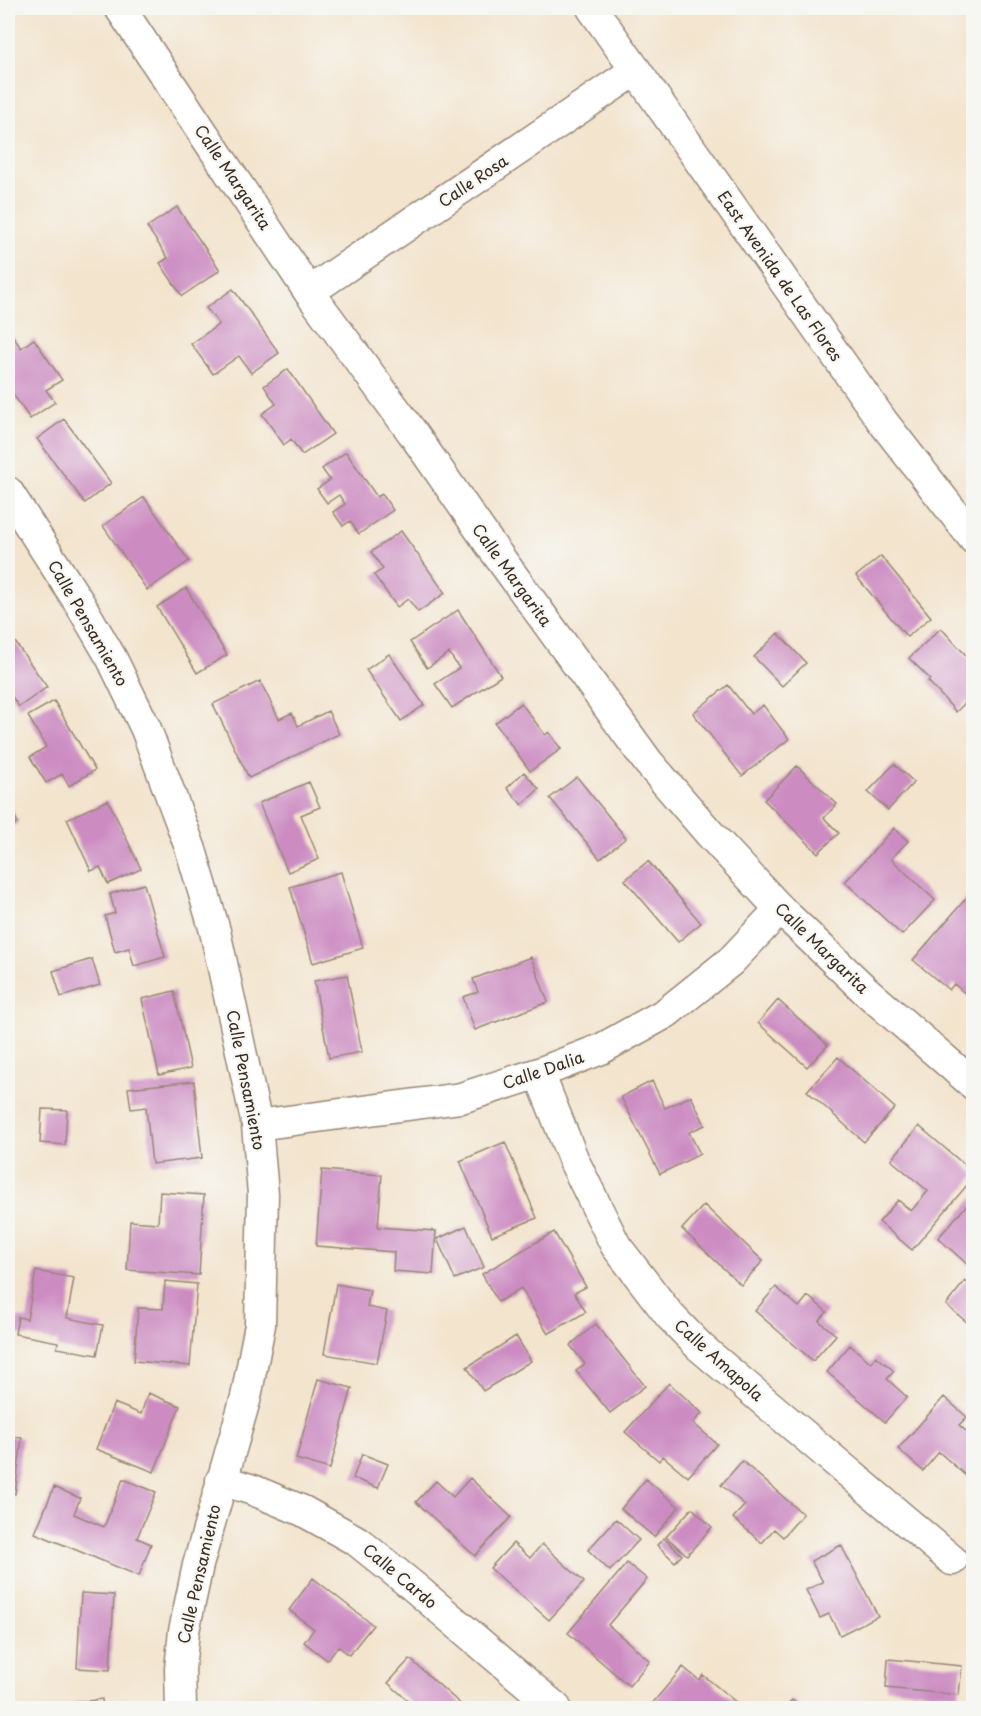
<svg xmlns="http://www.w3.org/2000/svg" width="981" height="1716" font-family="'Playpen Sans',sans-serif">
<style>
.building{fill:#cc8cc2}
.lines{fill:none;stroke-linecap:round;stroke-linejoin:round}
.minor-casing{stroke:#978776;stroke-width:33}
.minor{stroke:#fff;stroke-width:30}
.labels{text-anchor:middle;stroke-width:4.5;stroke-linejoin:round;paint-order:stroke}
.street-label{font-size:16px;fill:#3b2a1e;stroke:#f6f6f2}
</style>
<rect width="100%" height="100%" fill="#f6f6f2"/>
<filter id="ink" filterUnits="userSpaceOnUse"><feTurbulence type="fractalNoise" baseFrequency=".0167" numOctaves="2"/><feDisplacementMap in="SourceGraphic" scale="12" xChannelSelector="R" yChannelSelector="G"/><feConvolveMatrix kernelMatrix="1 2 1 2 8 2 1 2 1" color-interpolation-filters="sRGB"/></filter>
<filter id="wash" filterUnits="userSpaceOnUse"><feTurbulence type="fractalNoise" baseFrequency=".008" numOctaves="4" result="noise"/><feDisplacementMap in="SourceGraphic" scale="24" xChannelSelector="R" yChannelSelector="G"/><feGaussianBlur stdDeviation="1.35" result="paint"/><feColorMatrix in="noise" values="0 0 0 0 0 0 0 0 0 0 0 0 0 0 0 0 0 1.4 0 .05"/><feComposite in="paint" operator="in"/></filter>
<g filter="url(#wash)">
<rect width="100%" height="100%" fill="#f3e4cd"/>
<g id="blocks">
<path class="building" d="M 177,207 L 220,270 L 182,296 L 160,263 L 168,258 L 147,227 Z
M 233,289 L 279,353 L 251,373 L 239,356 L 213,374 L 191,344 L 219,324 L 206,308 Z
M 8,329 L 21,348 L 34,339 L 62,380 L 46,390 L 55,402 L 30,419 L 8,387 Z
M 288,369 L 333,434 L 302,455 L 291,439 L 284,445 L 262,414 L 276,404 L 264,386 Z
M 64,419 L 111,483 L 85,503 L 37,439 Z
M 346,452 L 377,497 L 382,494 L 393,510 L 359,534 L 350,521 L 343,526 L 333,512 L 345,504 L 339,495 L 327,503 L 317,489 L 330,480 L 322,469 Z
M 144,497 L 189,561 L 147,590 L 103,526 Z
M 401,531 L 445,593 L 418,612 L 408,599 L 397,607 L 374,575 L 383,569 L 371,552 Z
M 881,556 L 931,617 L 907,637 L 856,576 Z
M 186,588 L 227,655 L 197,673 L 157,607 Z
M 458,610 L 501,676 L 452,708 L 435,684 L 459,668 L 449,653 L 427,668 L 410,642 Z
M 941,628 L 974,664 L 974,708 L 967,701 L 956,712 L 928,681 L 930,679 L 909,658 Z
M 8,632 L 47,687 L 19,707 L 8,691 Z
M 778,633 L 806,663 L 782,686 L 754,657 Z
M 389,654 L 424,705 L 401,721 L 366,670 Z
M 260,681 L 279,719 L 292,713 L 298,726 L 328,711 L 339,734 L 249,778 L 213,704 Z
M 728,685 L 751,714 L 763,705 L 789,739 L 742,776 L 693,713 Z
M 54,701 L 95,770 L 69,786 L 62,774 L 46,783 L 30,757 L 46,747 L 28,716 Z
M 521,703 L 545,735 L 549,732 L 561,749 L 530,771 L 495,723 Z
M 894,764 L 914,782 L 888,810 L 868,792 Z
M 797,766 L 837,804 L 824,818 L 839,833 L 818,853 L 764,800 Z
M 524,772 L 539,789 L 522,805 L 507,788 Z
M 577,777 L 626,838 L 600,859 L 550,798 Z
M 309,782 L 320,807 L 301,815 L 319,859 L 288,872 L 259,803 Z
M 108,800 L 141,869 L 108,884 L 100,867 L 91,871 L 67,819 Z
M 8,803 L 18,823 L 8,828 Z
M 894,828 L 908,841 L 891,859 L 935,900 L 902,935 L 845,882 Z
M 648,861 L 701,923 L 678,942 L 625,880 Z
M 341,872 L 363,948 L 313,963 L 290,887 Z
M 144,884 L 165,957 L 134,966 L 129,948 L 115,952 L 105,916 L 115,913 L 110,894 Z
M 974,889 L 974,942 L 971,946 L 974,948 L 974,1001 L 954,984 L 949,990 L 913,960 Z
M 531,957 L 548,1002 L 475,1030 L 463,997 L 478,992 L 473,979 Z
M 92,959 L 100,985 L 61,997 L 53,971 Z
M 347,975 L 362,1052 L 329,1058 L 314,981 Z
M 174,991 L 191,1068 L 159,1075 L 142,999 Z
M 778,1000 L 828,1045 L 807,1067 L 758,1023 Z
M 838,1057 L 895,1108 L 864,1142 L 807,1091 Z
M 194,1081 L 202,1158 L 152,1164 L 146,1107 L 131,1109 L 128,1088 Z
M 652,1081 L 665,1108 L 691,1096 L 705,1125 L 689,1132 L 700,1154 L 660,1174 L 621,1097 Z
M 42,1109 L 67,1110 L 65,1145 L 40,1143 Z
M 919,1126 L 974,1173 L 974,1177 L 912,1250 L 879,1222 L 898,1200 L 911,1211 L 928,1191 L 891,1160 Z
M 505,1142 L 537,1218 L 492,1236 L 460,1161 Z
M 322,1170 L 382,1175 L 378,1227 L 436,1231 L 433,1274 L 393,1271 L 394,1252 L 316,1246 Z
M 160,1192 L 204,1195 L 199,1275 L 127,1270 L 130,1221 L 158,1223 Z
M 974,1197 L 974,1259 L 968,1265 L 938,1238 Z
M 704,1205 L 763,1261 L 741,1285 L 682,1229 Z
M 466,1226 L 484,1267 L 455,1279 L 437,1239 Z
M 554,1232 L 586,1287 L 574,1293 L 586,1312 L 548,1334 L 521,1288 L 498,1302 L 482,1274 Z
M 36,1271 L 74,1278 L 67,1318 L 103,1325 L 97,1355 L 57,1348 L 58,1342 L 15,1334 L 18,1317 L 27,1319 Z
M 165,1281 L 197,1284 L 190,1366 L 134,1361 L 138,1308 L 163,1309 Z
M 965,1281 L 974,1288 L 974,1328 L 946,1305 Z
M 336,1284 L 370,1290 L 367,1307 L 387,1311 L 377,1363 L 324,1354 Z
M 776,1287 L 799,1307 L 808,1296 L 827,1312 L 819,1321 L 836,1335 L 813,1361 L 755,1311 Z
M 596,1324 L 645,1386 L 610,1413 L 576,1371 L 585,1364 L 570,1345 Z
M 516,1336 L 531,1361 L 483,1391 L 467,1367 Z
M 850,1345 L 871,1363 L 876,1356 L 894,1371 L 887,1379 L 907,1397 L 885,1422 L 827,1372 Z
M 318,1379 L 352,1388 L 330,1469 L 296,1459 Z
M 669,1383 L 702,1413 L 693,1423 L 717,1444 L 688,1477 L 663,1456 L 659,1461 L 625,1432 Z
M 148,1393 L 180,1406 L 154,1472 L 96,1449 L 114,1403 L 141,1414 Z
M 944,1397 L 967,1417 L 959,1425 L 974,1438 L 974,1483 L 939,1452 L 923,1471 L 898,1449 Z
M 8,1436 L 22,1438 L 15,1494 L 8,1493 Z
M 362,1454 L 388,1464 L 378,1488 L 353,1478 Z
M 742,1461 L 803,1514 L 783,1537 L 774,1529 L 762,1543 L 733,1518 L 745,1505 L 721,1485 Z
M 470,1478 L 511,1517 L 475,1556 L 416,1502 L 436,1481 L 453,1497 Z
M 123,1479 L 156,1492 L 137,1538 L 151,1544 L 139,1576 L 35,1533 L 54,1487 L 80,1498 L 74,1514 L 104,1527 Z
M 646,1479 L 679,1507 L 654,1537 L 621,1509 Z
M 692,1508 L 712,1527 L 687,1555 L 666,1537 Z
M 616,1519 L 639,1540 L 610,1571 L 588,1550 Z
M 664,1538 L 682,1555 L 675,1562 L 657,1545 Z
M 513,1543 L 530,1558 L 542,1544 L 584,1582 L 549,1620 L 490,1568 Z
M 841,1545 L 878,1616 L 840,1635 L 829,1614 L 820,1618 L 806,1590 L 823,1582 L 811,1561 Z
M 627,1563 L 647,1579 L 608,1625 L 650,1661 L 629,1686 L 568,1633 Z
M 313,1578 L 373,1625 L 349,1655 L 338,1646 L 327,1660 L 304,1642 L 314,1629 L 289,1610 Z
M 81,1593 L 114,1595 L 110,1670 L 77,1668 Z
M 410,1659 L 465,1708 L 408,1708 L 412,1704 L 388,1683 Z
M 888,1659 L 962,1666 L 959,1695 L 886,1688 Z
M 683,1667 L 699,1680 L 703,1675 L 743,1708 L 653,1708 L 650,1706 Z
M 102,1699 L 103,1708 L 73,1708 L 72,1703 Z
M 792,1700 L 801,1708 L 784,1708 Z"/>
</g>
</g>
<g filter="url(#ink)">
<use href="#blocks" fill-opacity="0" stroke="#978776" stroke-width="1.5"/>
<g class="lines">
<g class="minor-casing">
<path id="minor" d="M 120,8 L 309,292 L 412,432 L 489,543 L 648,762 L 710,834 L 780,909 L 865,990 L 974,1085
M 592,8 L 883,422 L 974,539
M 309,292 L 636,70
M 8,492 L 80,604 L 112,659 L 146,729 L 191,850 L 215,931 L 257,1125 L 263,1194 L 260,1325 L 246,1397 L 198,1565 L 184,1631 L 180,1669 L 181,1708
M 539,1073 L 574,1161 L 616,1246 L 670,1316 L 700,1347 L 952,1560
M 257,1125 L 461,1098 L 539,1073 L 601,1049 L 666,1013 L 731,961 L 780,909
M 221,1480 L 253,1490 L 303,1511 L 357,1541 L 414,1587 L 556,1708"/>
</g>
<use href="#minor" class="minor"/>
</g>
</g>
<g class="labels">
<g class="street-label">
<text transform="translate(233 177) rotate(56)" y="6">Calle Margarita</text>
<text transform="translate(473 181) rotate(-34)" y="6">Calle Rosa</text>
<text transform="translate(780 276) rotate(55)" y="6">East Avenida de Las Flores</text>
<text transform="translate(512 575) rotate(54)" y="6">Calle Margarita</text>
<text transform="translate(88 623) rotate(60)" y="6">Calle Pensamiento</text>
<text transform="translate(822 948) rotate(44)" y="6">Calle Margarita</text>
<text transform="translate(543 1070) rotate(-19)" y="6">Calle Dalia</text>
<text transform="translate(246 1080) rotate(79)" y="6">Calle Pensamiento</text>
<text transform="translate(719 1360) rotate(42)" y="6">Calle Amapola</text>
<text transform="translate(199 1574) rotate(-77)" y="6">Calle Pensamiento</text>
<text transform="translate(400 1576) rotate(40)" y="6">Calle Cardo</text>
</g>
</g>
<rect width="981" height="1716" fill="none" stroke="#f6f6f2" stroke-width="30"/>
</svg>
